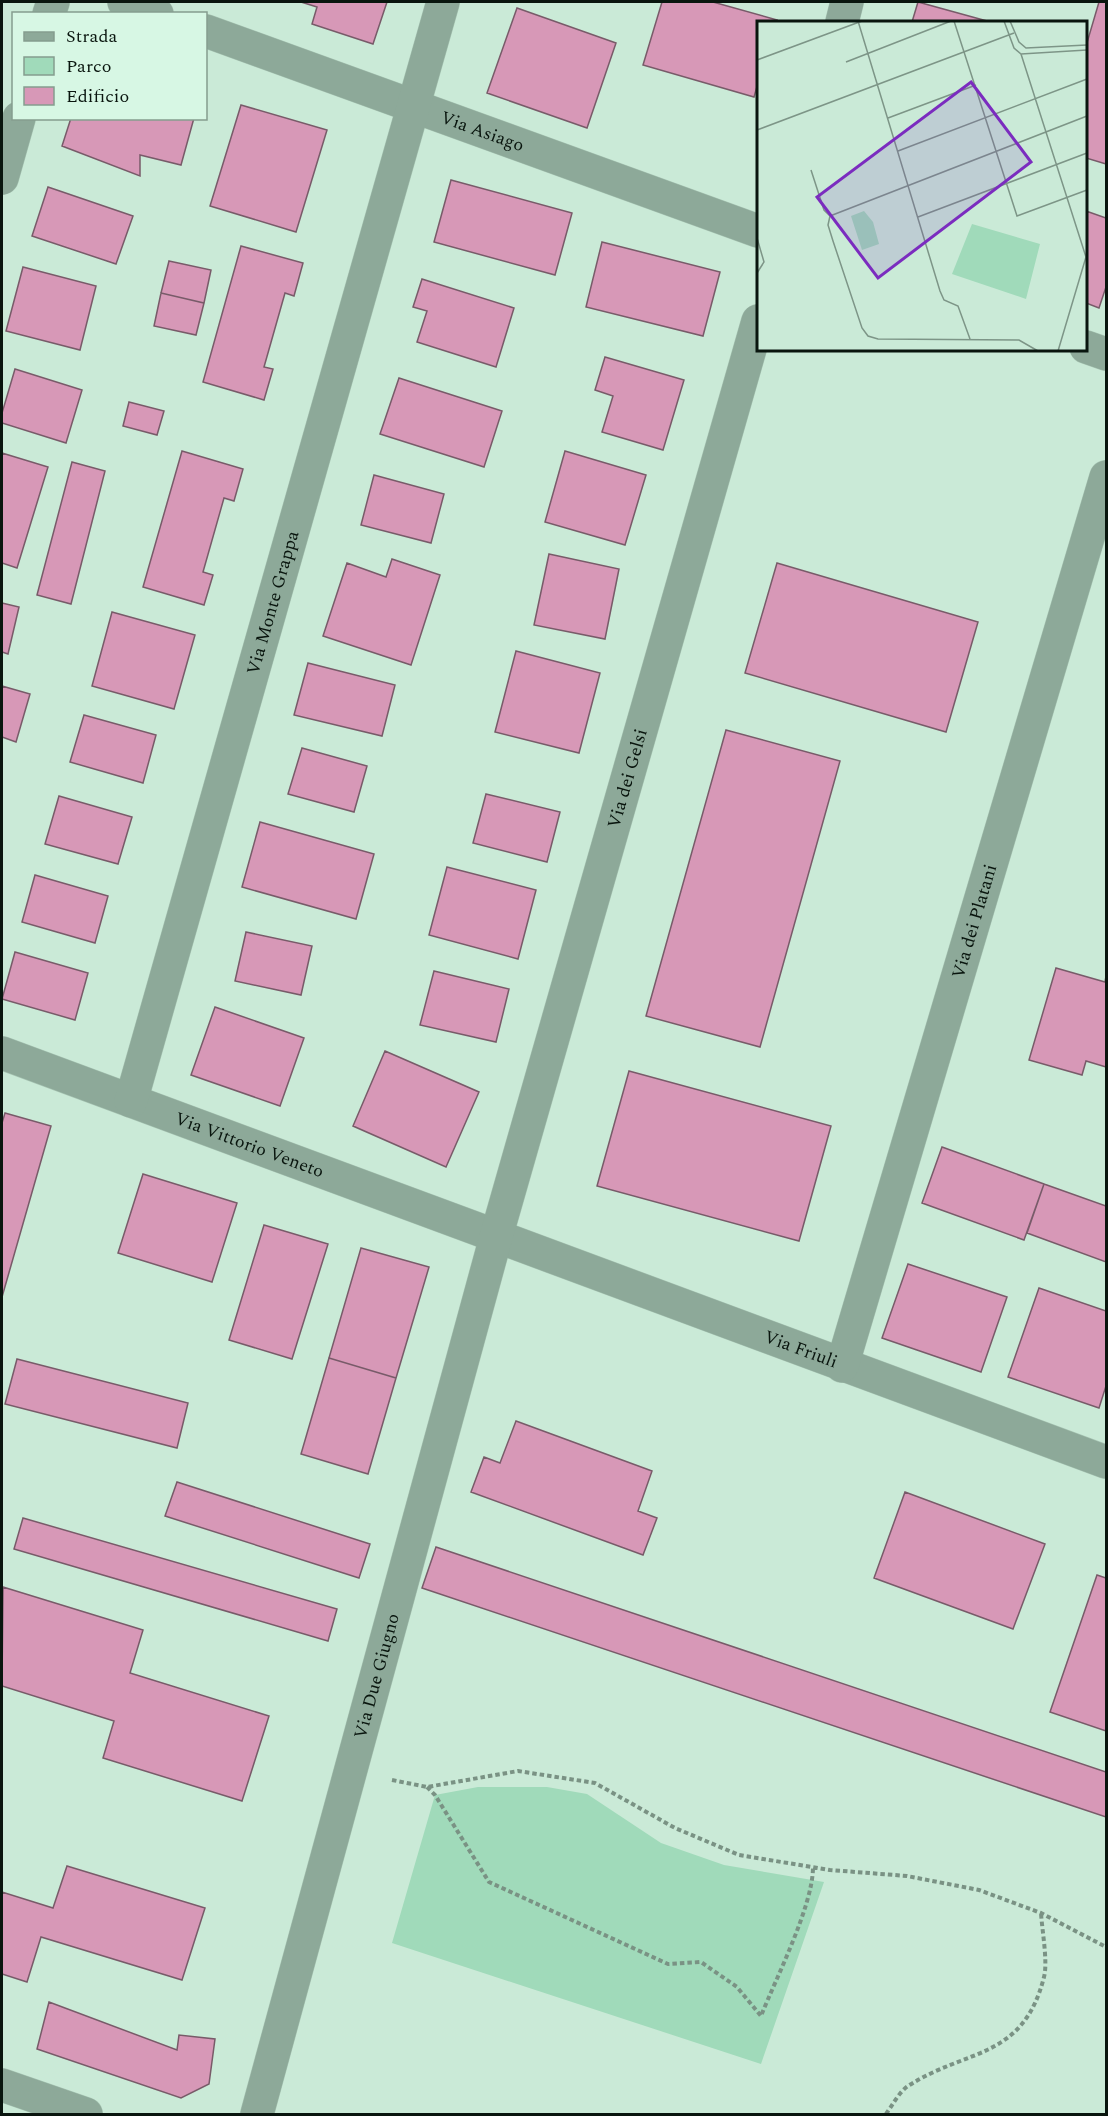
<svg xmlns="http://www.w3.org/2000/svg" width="1108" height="2116" font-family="Spectral,serif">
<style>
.green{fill:#a0daba}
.building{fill:#d798b7;stroke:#785b69;stroke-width:1.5}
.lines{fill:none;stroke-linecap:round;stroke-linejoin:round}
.street-casing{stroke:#a7c4b3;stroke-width:34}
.path{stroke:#7a9284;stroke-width:4;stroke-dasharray:4.5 3;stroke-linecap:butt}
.street{stroke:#8da999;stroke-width:33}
.labels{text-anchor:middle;stroke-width:6;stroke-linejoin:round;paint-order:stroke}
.street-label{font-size:18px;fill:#09150e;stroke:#d7f7e4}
.inset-road{fill:none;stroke:#7d9587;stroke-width:1.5}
.view{fill:#7b2cbf;fill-opacity:0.15;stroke:#7b2cbf;stroke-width:3}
.inset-edge{fill:none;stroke:#09150e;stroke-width:3}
</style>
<rect width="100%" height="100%" fill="#caead7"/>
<path class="green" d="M 478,1787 L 547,1787 L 587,1794 L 661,1843 L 724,1865 L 824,1882 L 761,2064 L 392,1943 L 435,1795 Z"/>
<path class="building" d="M 301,2 L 387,2 L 373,44 L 312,24 L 317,7 Z
M 662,2 L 713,2 L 777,20 L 776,22 L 758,22 L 758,83 L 754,97 L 643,65 Z
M 918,2 L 987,21 L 912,22 Z
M 1099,2 L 1106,2 L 1106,164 L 1086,158 L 1086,46 Z
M 517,8 L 616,43 L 587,128 L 487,93 Z
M 241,105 L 327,130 L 296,232 L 210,206 Z
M 71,118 L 194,118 L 181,165 L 140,155 L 140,176 L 62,146 Z
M 451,180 L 572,213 L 555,275 L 434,242 Z
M 48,187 L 133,216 L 116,264 L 32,236 Z
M 1086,211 L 1106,218 L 1106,287 L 1099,308 L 1086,303 Z
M 602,242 L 720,272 L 703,336 L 586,307 Z
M 241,246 L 303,263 L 294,296 L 285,293 L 264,367 L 273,369 L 264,400 L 203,382 Z
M 169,261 L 211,270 L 204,303 L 161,293 Z
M 23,267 L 96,286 L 80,350 L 6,331 Z
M 422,279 L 514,308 L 496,367 L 417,342 L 427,311 L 413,307 Z
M 161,293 L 204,303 L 196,335 L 154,326 Z
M 605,357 L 684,380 L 663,450 L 602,432 L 613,396 L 595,390 Z
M 15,369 L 82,390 L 66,443 L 2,423 L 2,413 Z
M 399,378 L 502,411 L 484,467 L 380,434 Z
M 129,402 L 164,411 L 157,435 L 123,426 Z
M 182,451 L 243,469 L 234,501 L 224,498 L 203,572 L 213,575 L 204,605 L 143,587 Z
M 565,451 L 646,475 L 625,545 L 545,522 Z
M 2,453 L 48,467 L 17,568 L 2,563 Z
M 72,462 L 105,471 L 71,604 L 37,595 Z
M 374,475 L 444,494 L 431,543 L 361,525 Z
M 549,554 L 619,569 L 605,639 L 534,625 Z
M 392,559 L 440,575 L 411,665 L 323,636 L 347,563 L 386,577 Z
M 777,563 L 978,622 L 946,732 L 745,673 Z
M 2,603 L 19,607 L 8,654 L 2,652 Z
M 112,612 L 195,635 L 174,709 L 92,686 Z
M 516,651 L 600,673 L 579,753 L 495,732 Z
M 308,663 L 395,685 L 382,736 L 294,715 Z
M 2,686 L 30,694 L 16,742 L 2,737 Z
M 84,715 L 156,735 L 143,783 L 70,762 Z
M 726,730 L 840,761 L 760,1047 L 646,1016 Z
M 302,748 L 367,766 L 354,812 L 288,794 Z
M 486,794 L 560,812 L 547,862 L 473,843 Z
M 59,796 L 132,817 L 118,864 L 45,844 Z
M 260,822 L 374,854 L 356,919 L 242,887 Z
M 447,867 L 536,890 L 518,959 L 429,935 Z
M 35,875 L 108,896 L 95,943 L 22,922 Z
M 246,932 L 312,946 L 301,995 L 235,981 Z
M 15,952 L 88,973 L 75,1020 L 2,999 Z
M 1056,968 L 1105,982 L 1106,976 L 1106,1067 L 1086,1061 L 1082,1075 L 1029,1060 Z
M 434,971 L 509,989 L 496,1042 L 420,1025 Z
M 215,1007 L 304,1038 L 280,1106 L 191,1075 Z
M 385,1051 L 479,1092 L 446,1167 L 353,1126 Z
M 629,1071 L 831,1126 L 799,1241 L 597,1186 Z
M 5,1113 L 51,1126 L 2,1297 L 2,1123 Z
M 942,1147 L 1044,1184 L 1024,1240 L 922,1203 Z
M 143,1174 L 237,1203 L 212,1282 L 118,1253 Z
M 1044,1184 L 1106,1206 L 1106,1262 L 1027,1233 Z
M 264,1225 L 328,1244 L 292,1359 L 229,1340 Z
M 361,1248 L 429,1267 L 396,1378 L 329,1358 Z
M 908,1264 L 1007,1297 L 981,1372 L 882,1338 Z
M 1039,1288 L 1106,1311 L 1106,1386 L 1099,1408 L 1008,1377 Z
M 329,1358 L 396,1378 L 368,1474 L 301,1454 Z
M 17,1359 L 188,1403 L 177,1448 L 5,1404 Z
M 516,1421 L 652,1471 L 638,1511 L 657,1518 L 643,1555 L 471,1492 L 484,1457 L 500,1463 Z
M 177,1482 L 370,1544 L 359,1578 L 165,1516 Z
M 905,1492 L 1045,1544 L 1013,1629 L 874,1578 Z
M 23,1518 L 337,1609 L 328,1641 L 14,1549 Z
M 436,1547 L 1106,1772 L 1106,1817 L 422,1588 Z
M 1097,1575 L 1106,1578 L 1106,1731 L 1050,1712 Z
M 3,1587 L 143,1630 L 130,1673 L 269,1716 L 242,1801 L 103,1758 L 114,1721 L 2,1686 Z
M 67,1866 L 205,1908 L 182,1980 L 41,1937 L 27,1982 L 2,1974 L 2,1892 L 53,1908 Z
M 49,2002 L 177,2050 L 179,2035 L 215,2039 L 209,2084 L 181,2098 L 37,2049 Z"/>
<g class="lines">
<g class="street-casing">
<g id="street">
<path d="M 124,2 L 157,14"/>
<path d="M 49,14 L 53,2"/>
<path d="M 842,22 L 847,2"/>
<path id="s1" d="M 206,31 L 758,231"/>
<path d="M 2,178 L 19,118"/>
<path d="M 1086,347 L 1106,354"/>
<path id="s2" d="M 2,1053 L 1106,1462"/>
<path id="s3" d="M 131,1101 L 443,2"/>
<path id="s4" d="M 842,1366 L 1106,477"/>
<path d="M 2,2085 L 86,2114"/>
<path id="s5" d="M 257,2114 L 496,1237 L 758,321"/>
</g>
</g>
<path class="path" d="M 392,1780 L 427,1787 L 518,1771 L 595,1783 L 675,1828 L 739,1855 L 830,1870 L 907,1876 L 979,1890 L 1041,1913 L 1106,1947
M 427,1787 L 435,1795 L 489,1882 L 668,1964 L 701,1962 L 737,1987 L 761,2016 C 776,1978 813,1906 813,1867
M 886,2114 C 892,2106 899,2092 908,2086 C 967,2048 1023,2060 1044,1977 C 1048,1962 1042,1930 1041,1913"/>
<use href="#street" class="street"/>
</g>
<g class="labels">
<g class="street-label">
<text dy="6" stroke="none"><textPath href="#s1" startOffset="294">Via Asiago</textPath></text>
<text dy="6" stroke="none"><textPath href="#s3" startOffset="518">Via Monte Grappa</textPath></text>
<text dy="6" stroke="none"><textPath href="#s5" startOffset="1386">Via dei Gelsi</textPath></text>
<text dy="6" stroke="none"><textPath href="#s4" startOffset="464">Via dei Platani</textPath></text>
<text dy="6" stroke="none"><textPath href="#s2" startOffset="264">Via Vittorio Veneto</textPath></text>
<text dy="6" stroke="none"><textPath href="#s2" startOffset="852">Via Friuli</textPath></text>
<text dy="6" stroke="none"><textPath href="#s5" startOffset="454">Via Due Giugno</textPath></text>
</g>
</g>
<g transform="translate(757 21)">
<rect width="330" height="330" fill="#caead7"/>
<path d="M 107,190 L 116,201 L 122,223 L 105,229 L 94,195 ZM 215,203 L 283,223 L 269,278 L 195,253 Z" fill="#a0daba"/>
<path class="inset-road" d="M 101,0 L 183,270 L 187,279 L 201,285 L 213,318M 197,0 L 260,195 L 330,169M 247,0 L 257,27 L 264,33 L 330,29M 253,0 L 262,21 L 269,27 L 330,24M 264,33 L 329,236 L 301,330M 0,39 L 105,0M 89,41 L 194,0M 131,97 L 219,64M 0,109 L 257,12M 141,130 L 330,58M 54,149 L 67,189 L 73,195M 73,195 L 71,204 L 76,220 L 105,307 L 111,315 L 121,318 L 262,319 L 281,330M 73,195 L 330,95M 161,196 L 330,132M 0,217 L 7,241 L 0,252"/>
<path class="view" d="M 214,61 L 274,141 L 121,257 L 60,176 Z"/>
<rect width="330" height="330" class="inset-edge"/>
</g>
<rect width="1108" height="2116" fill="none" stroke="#09150e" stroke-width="6"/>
<rect x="12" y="12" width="195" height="108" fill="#d7f7e4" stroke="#859d8e" stroke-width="1.5"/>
<rect x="24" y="32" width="30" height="9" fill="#8da999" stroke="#859d8e" stroke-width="1.5"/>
<text x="66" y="42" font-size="18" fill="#09150e">Strada</text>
<rect x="24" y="57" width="30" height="18" fill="#a0daba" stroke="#859d8e" stroke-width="1.5"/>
<text x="66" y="72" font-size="18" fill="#09150e">Parco</text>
<rect x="24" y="87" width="30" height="18" fill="#d798b7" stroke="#859d8e" stroke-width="1.5"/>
<text x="66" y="102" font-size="18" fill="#09150e">Edificio</text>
</svg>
